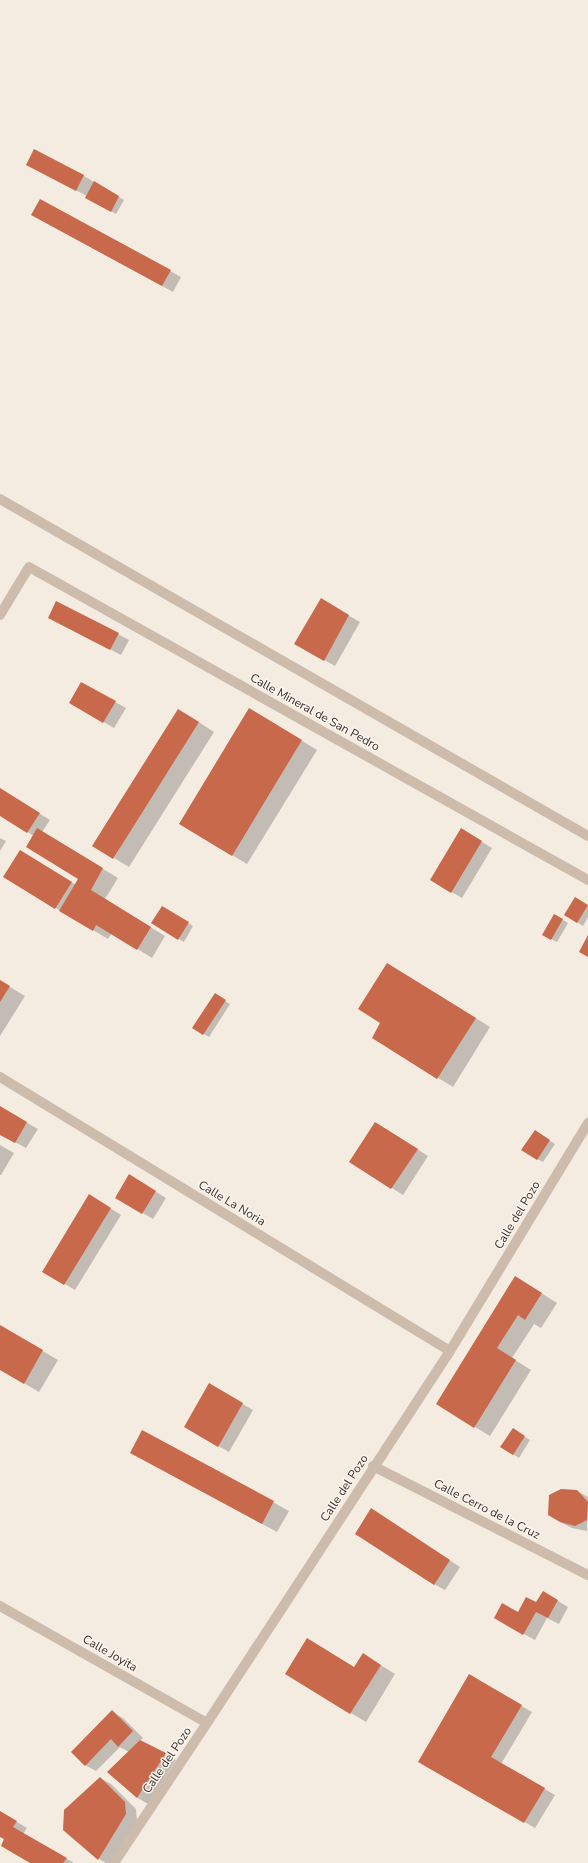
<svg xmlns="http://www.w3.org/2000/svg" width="588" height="1863" font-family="'Nunito Sans',sans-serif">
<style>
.shadow{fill:#0003}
.building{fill:#c8694b}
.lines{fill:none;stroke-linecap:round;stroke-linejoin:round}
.minor{stroke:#cdbbac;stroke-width:10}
.labels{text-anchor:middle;stroke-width:3;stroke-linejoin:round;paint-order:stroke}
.street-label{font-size:12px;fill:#3b302b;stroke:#fbf5ee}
</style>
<rect width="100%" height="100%" fill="#f4ebe1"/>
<path class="shadow" d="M 34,151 L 84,176 L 124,200 L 116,214 L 87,198 L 87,196 L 38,170 Z
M 43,221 L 170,271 L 181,277 L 173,292 Z
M 321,600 L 360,622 L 335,666 L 296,644 Z
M 60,623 L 118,634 L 129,640 L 121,655 Z
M 81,683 L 126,708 L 114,728 L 71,703 Z
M 265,718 L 317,750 L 247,864 L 232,855 Z
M 194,719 L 214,732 L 129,867 L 114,858 Z
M 0,789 L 50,820 L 42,832 L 118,878 L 105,899 L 165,936 L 152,958 L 112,933 L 108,939 L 4,877 L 31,857 L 76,885 L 80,879 L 34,836 L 0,815 Z
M 472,836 L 492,848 L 462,898 L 431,880 Z
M 0,838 L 6,841 L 0,851 Z
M 575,898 L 588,906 L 588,917 L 583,926 L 566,915 Z
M 162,907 L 193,926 L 184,942 L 152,923 Z
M 555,915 L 568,923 L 557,942 L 544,935 Z
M 403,973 L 490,1027 L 453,1087 L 373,1038 L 382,1023 Z
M 0,981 L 25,996 L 0,1036 Z
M 215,995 L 230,1004 L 209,1037 L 194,1028 Z
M 0,1107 L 38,1129 L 26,1148 L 0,1134 Z
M 386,1129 L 428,1156 L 403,1195 L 351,1162 Z
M 540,1134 L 555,1144 L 543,1162 L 537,1159 Z
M 0,1145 L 14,1153 L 1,1175 L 0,1175 Z
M 130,1176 L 166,1198 L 153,1219 L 117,1198 Z
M 100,1202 L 121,1215 L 75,1290 L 43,1271 Z
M 530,1286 L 557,1303 L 541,1328 L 534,1324 L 512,1358 L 531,1370 L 490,1436 L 437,1404 Z
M 0,1326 L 58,1360 L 39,1392 L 0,1369 Z
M 210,1385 L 253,1410 L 229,1452 L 185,1427 Z
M 143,1431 L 289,1511 L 277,1532 L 145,1460 Z
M 518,1433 L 530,1440 L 519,1458 L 502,1446 Z
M 577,1491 L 588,1497 L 587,1531 L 572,1528 L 560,1522 Z
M 382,1516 L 460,1567 L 445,1590 L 434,1584 Z
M 543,1592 L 568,1607 L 559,1624 L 547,1618 L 535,1640 L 495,1618 L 518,1614 L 537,1603 Z
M 379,1664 L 395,1674 L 366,1722 L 286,1674 L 355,1668 Z
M 469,1675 L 532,1712 L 501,1764 L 555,1795 L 535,1828 L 419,1761 Z
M 112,1712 L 123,1718 L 143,1738 L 140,1741 L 176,1760 L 148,1804 L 138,1798 L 108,1772 L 129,1752 L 120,1747 L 96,1771 L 85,1765 Z
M 100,1778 L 111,1784 L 136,1809 L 137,1821 L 110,1863 L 106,1863 L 99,1859 L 64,1829 Z
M 0,1812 L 27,1828 L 23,1834 L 74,1863 L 32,1863 L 0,1836 Z"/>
<path class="building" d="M 34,149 L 84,175 L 76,191 L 26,165 Z
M 94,181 L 119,196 L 111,212 L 85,198 Z
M 40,199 L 171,270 L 162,286 L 31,215 Z
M 321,598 L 349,615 L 324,661 L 294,644 Z
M 56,601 L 119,633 L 110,650 L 48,618 Z
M 81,682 L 116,701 L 103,723 L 69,703 Z
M 249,708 L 302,740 L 232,856 L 179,824 Z
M 178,709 L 199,722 L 113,859 L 92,846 Z
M 0,788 L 40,813 L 27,833 L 0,816 Z
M 37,828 L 103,868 L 91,890 L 151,927 L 137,950 L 96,925 L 93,931 L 59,911 L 78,879 L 26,847 Z
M 461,828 L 482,841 L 451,893 L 430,880 Z
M 20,850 L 72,882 L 55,909 L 3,877 Z
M 575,897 L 588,905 L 577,923 L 564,915 Z
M 162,906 L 189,922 L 178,940 L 151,923 Z
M 554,914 L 563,919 L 551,940 L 542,935 Z
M 588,935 L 588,957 L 579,952 Z
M 387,963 L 476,1018 L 437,1079 L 372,1038 L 380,1023 L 358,1009 Z
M 0,980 L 10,986 L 0,1002 Z
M 215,993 L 226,1000 L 203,1035 L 192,1028 Z
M 0,1106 L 27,1122 L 15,1143 L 0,1135 Z
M 375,1122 L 418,1149 L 391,1189 L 349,1162 Z
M 535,1130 L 550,1140 L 537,1160 L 521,1150 Z
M 129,1174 L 156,1191 L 142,1214 L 115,1198 Z
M 89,1194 L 111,1208 L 64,1285 L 42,1272 Z
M 515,1276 L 542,1293 L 525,1320 L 518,1315 L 497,1348 L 516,1360 L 474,1428 L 436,1404 Z
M 0,1325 L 43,1350 L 24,1384 L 0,1370 Z
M 209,1383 L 243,1403 L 218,1447 L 184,1427 Z
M 513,1428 L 525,1436 L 513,1455 L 500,1447 Z
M 142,1430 L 274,1501 L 262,1524 L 130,1453 Z
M 561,1489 L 577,1490 L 588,1502 L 587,1520 L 575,1526 L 560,1522 L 548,1515 L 549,1495 Z
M 371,1508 L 450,1560 L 434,1585 L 355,1534 Z
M 543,1591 L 558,1600 L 548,1618 L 536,1612 L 523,1635 L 494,1618 L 502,1603 L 518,1612 L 526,1597 L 536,1602 Z
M 307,1638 L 354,1667 L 363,1653 L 381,1665 L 350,1714 L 285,1674 Z
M 469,1674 L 522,1705 L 491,1757 L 545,1788 L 524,1823 L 418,1762 Z
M 112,1710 L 133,1731 L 118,1747 L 111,1739 L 85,1766 L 71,1752 Z
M 140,1740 L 166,1753 L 137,1798 L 107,1772 Z
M 100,1777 L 125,1802 L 126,1814 L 98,1860 L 63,1830 L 64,1810 Z
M 0,1811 L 17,1821 L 13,1827 L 67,1858 L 63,1863 L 30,1863 L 1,1846 L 4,1839 L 0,1837 Z"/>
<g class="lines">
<path class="minor" d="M 0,499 L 588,836
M 0,615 L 29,567 L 588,880
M 0,1077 L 450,1351
M 373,1466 L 588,1575
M 0,1606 L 207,1723
M 114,1863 L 207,1723 L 450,1351 L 588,1123"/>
</g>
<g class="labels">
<g class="street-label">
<text transform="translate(315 712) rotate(29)" y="4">Calle Mineral de San Pedro</text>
<text transform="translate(232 1203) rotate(31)" y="4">Calle La Noria</text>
<text transform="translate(517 1215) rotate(-59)" y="4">Calle del Pozo</text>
<text transform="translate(344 1488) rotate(-57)" y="4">Calle del Pozo</text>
<text transform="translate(487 1509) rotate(27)" y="4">Calle Cerro de la Cruz</text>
<text transform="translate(110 1653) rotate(30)" y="4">Calle Joyita</text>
<text transform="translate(167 1760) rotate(-56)" y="4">Calle del Pozo</text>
</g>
</g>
</svg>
